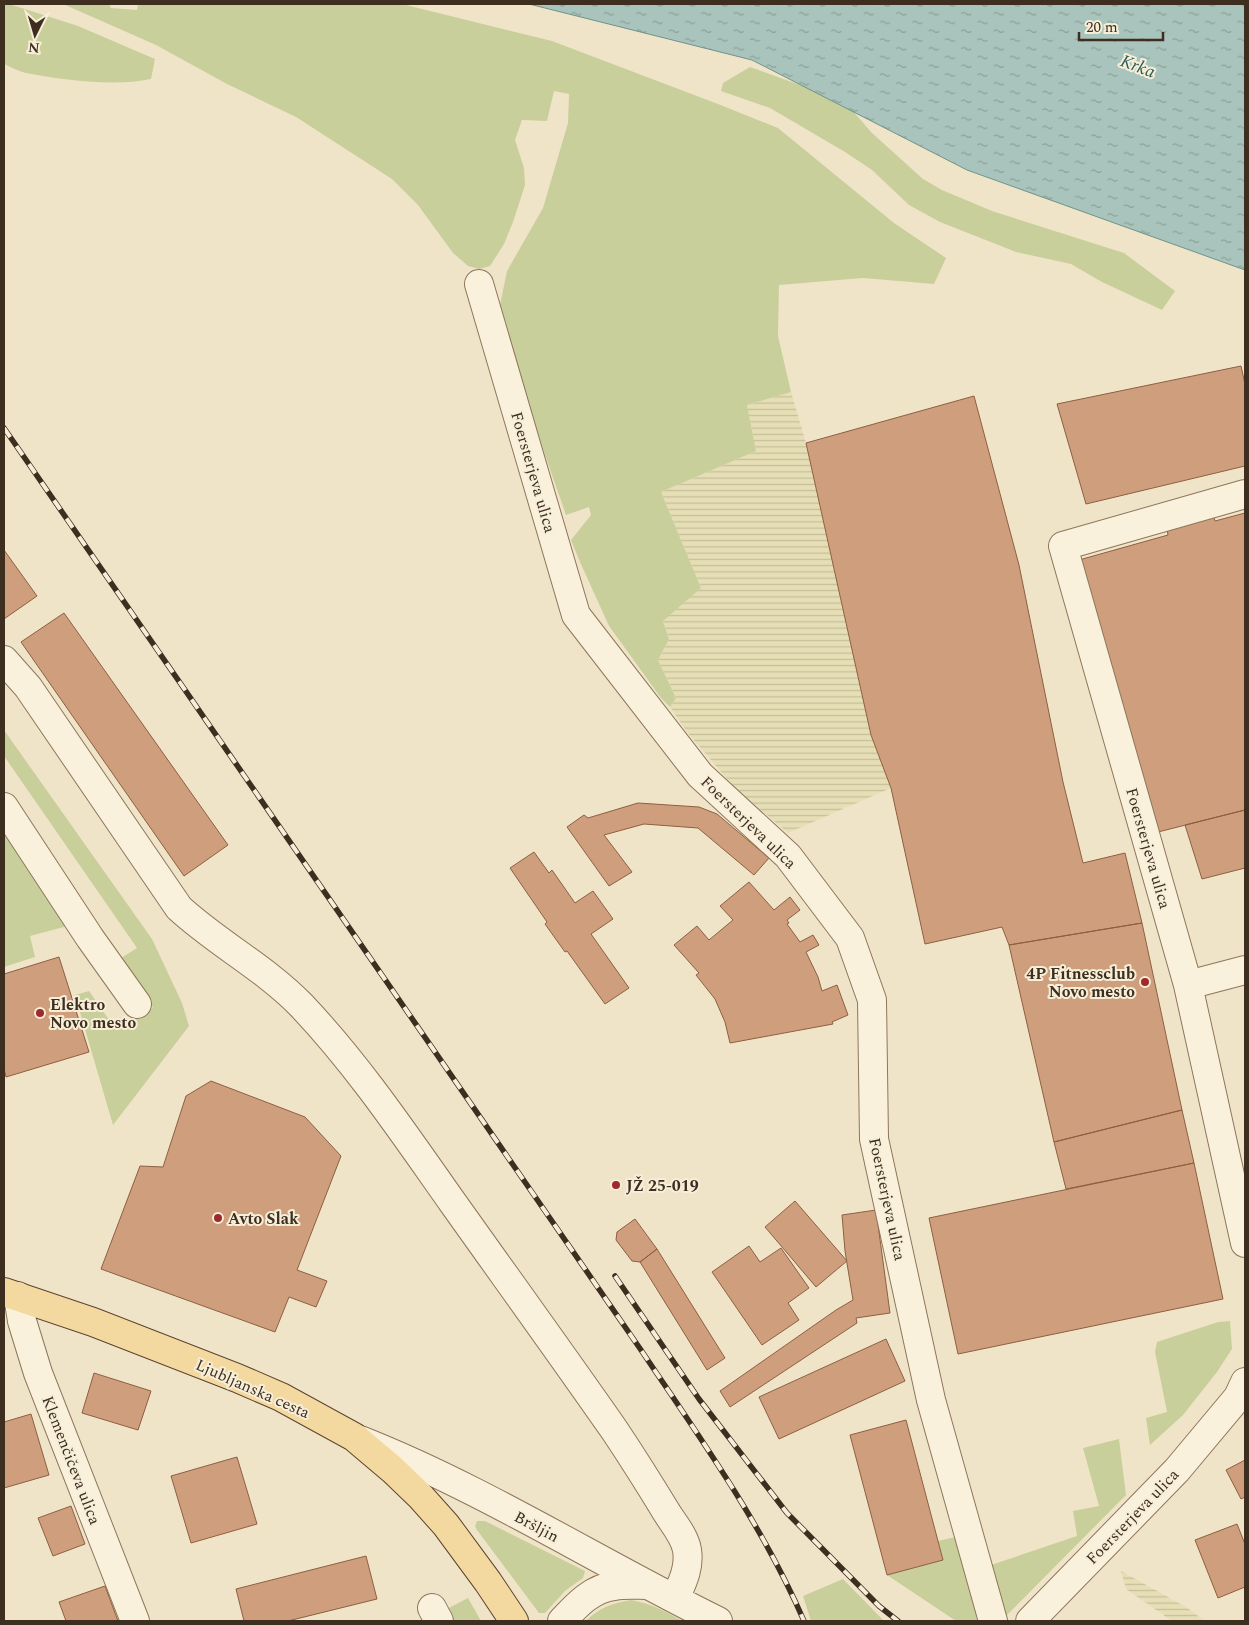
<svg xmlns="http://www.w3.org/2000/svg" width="1249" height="1625" font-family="Spectral,serif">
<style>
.farmland{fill:url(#farmland-rules)}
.grass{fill:#c9cf9b}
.water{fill:url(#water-ripples);stroke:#6f938a}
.building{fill:#cf9f7d;stroke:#8d5f41}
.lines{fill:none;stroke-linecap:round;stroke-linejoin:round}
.minor-casing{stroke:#8d765c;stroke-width:30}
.major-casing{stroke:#5b4430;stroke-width:30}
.minor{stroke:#faf1dc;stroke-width:28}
.major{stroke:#f3d9a0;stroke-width:28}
.rail-casing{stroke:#3d2e20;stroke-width:5.5}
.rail{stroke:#f7eed8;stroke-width:4;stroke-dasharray:11;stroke-linecap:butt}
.poi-dot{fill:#9e2a2b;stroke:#f7eed8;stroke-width:2}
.labels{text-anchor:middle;stroke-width:4;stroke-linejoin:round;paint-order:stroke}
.street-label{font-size:16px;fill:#3d2e20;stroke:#f7eed8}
.poi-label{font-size:16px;font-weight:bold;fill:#3d2e20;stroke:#f7eed8;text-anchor:start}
.water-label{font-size:18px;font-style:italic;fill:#2f5d5a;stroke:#f7eed8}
</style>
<defs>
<pattern id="farmland-rules" width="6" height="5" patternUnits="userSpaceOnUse" patternTransform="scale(1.25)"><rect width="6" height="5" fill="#e6deb5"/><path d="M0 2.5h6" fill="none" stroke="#c6bf9b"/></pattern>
<pattern id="water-ripples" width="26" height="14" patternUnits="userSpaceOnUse" patternTransform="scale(1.25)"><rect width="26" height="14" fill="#a9c4bc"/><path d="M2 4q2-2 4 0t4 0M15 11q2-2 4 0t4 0" fill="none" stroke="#8ba098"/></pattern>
</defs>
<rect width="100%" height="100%" fill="#f0e4c8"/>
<path class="farmland" d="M 791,392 L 806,443 L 871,735 L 891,788 L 788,833 L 734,787 L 687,732 L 670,707 L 676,698 L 658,660 L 669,639 L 663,620 L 701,588 L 661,492 L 756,451 L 747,405 Z
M 1121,1571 L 1186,1607 L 1205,1621 L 1172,1621 L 1126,1589 Z"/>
<path class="grass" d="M 4,4 L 9,4 L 78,26 L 155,59 L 151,79 C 115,87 63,80 26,73 C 18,71 11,67 4,64 Z
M 63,4 L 109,4 L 111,8 L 137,10 L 138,4 L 402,4 L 552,41 L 718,104 L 778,128 L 894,223 L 946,258 L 934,284 L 863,278 L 779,285 L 778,336 L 791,392 L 747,405 L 756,451 L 661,492 L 701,588 L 663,621 L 669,639 L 658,660 L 676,698 L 670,707 L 661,698 L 609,626 L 580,562 L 571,540 L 591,515 L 589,507 L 566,515 L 544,452 L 509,341 L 500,305 L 507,271 L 543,208 L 568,123 L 569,94 L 554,91 L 547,121 L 522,120 L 515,140 L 524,168 L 525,185 L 513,222 L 504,244 L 490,266 L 479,269 L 468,266 L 453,253 L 418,205 L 392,179 L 296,117 L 227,84 L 156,45 Z
M 750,67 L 844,101 L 872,133 L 923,179 L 942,190 L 992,211 L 1124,253 L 1175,291 L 1162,310 L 1102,282 L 1071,264 L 1016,252 L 940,222 L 909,205 L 872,170 L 845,152 L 770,108 L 721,91 L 723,83 Z
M 4,730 L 152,939 L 182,1003 L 189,1026 L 113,1125 L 75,995 L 89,991 L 114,1027 L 153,1008 L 118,960 L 137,948 L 4,756 Z
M 4,833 L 75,924 L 30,936 L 35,957 L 4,967 Z
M 1230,1321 L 1232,1349 L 1217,1372 L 1183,1415 L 1150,1445 L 1146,1418 L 1167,1412 L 1155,1352 L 1157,1342 L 1218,1322 Z
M 1119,1439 L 1126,1495 L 1006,1616 L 988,1566 L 1077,1536 L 1073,1511 L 1099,1506 L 1083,1448 Z
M 477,1521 L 485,1521 L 585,1571 L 583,1578 L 565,1591 L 545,1613 L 539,1613 L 477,1530 L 475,1526 Z
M 960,1536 L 972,1585 L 977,1621 L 956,1621 L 887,1575 L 943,1560 L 938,1541 Z
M 843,1579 L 884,1621 L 811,1621 L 803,1596 Z
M 468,1598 L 481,1621 L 448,1621 L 443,1611 Z
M 631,1600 C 649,1603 668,1612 682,1621 L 586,1621 C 598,1608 613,1603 631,1600 Z"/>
<path class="water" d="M 529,4 L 1245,4 L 1245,270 L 967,170 L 752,60 Z"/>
<path class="building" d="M 1241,366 L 1245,384 L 1245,466 L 1086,504 L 1057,404 Z
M 974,396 L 1019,565 L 1063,782 L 1083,863 L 1125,853 L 1142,923 L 1009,945 L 1002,927 L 925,944 L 891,788 L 871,735 L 806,443 Z
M 1211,508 L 1215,521 L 1245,513 L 1245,810 L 1154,833 L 1079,560 L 1168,535 L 1166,522 Z
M 4,550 L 37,596 L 4,619 Z
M 64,613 L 228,845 L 184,876 L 21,642 Z
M 638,803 L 699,807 L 717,814 L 769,858 L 754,875 L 698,828 L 644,824 L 604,835 L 632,872 L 609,886 L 567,827 L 584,815 L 588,818 Z
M 1245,810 L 1245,868 L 1202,879 L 1185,825 Z
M 534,852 L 549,873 L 552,870 L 575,903 L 593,891 L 613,919 L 591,934 L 629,988 L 605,1004 L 567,951 L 565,952 L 545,924 L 547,922 L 510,868 Z
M 749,882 L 774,910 L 790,897 L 800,910 L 787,920 L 789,923 L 787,924 L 800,942 L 813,935 L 819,945 L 806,952 L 818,977 L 822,991 L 837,985 L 848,1015 L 832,1022 L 833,1024 L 730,1043 L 725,1022 L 715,999 L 696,975 L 699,973 L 674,945 L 697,926 L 709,940 L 733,920 L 720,906 Z
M 1142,923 L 1182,1110 L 1054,1142 L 1009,945 Z
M 59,957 L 89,1052 L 6,1077 L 4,1069 L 4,974 Z
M 211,1081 L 305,1117 L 341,1156 L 297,1270 L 327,1281 L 316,1307 L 289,1297 L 275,1332 L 101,1269 L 140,1166 L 163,1167 L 186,1096 Z
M 1182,1110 L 1194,1163 L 1066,1189 L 1054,1142 Z
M 1194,1163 L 1223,1299 L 958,1354 L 929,1218 Z
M 795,1201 L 847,1261 L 816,1287 L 765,1227 Z
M 876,1210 L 890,1313 L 856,1318 L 857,1323 L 730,1407 L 720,1391 L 836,1310 L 853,1300 L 845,1251 L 842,1215 Z
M 635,1219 L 657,1249 L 640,1262 L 632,1261 L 616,1240 L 617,1232 Z
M 749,1246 L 760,1262 L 781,1248 L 809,1288 L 788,1303 L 799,1320 L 762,1345 L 712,1272 Z
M 657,1249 L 725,1358 L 707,1370 L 640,1262 Z
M 886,1339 L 905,1381 L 779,1439 L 759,1397 Z
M 94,1373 L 151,1391 L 138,1430 L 82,1413 Z
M 31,1414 L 49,1475 L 4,1488 L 4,1422 Z
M 906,1420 L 943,1560 L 887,1575 L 850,1435 Z
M 237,1457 L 257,1524 L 191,1543 L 171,1476 Z
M 1245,1460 L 1245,1497 L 1241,1499 L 1226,1470 Z
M 71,1506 L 85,1544 L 53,1556 L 38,1518 Z
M 1237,1524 L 1245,1544 L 1245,1587 L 1218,1598 L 1195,1540 Z
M 366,1556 L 377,1599 L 288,1621 L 244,1621 L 236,1589 Z
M 105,1586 L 118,1621 L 66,1621 L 59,1602 Z"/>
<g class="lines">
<g class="minor-casing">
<path id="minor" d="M 479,284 L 576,615 L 700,775 L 788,856 L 850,938 L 872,1000 L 874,1139 L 931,1400 L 993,1621
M 1245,494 L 1063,546 L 1188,985 L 1245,1243
M 4,660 L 28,687 L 179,908 C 217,943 265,968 301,1005 C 358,1065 405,1135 453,1203 C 507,1279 562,1355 615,1431 C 633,1458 650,1485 667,1513 C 674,1524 685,1537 687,1550 C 690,1568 682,1583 675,1599
M 4,807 L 90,938 L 137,1004
M 1188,985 L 1245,970
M 18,1296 L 22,1321 L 38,1373 L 135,1621
M 360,1440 C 484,1489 598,1562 718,1621
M 432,1608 L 439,1621
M 562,1621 C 576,1606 592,1588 614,1586 C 624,1584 635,1585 646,1585
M 1030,1621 L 1177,1470 L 1238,1397 L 1245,1382"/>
</g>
<g class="major-casing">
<path id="major" d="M 4,1292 L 93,1322 L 237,1378 L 281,1397 L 354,1437 L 393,1470 L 421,1497 L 446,1525 L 488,1582 L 514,1621"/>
</g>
<use href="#minor" class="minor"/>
<use href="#major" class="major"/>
<g class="rail-casing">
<path id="rail" d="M 4,428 L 641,1350 C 700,1438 762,1524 804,1621
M 615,1276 L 699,1399 L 787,1513 L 879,1606 L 898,1621"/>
</g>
<use href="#rail" class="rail"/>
</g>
<g class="poi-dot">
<circle cx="1145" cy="982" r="5"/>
<circle cx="40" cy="1013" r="5"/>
<circle cx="616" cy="1185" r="5"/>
<circle cx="218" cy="1218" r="5"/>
</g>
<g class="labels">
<g class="street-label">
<text transform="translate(534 472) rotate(74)" y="6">Foersterjeva ulica</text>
<text transform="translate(749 822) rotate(44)" y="6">Foersterjeva ulica</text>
<text transform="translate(1149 848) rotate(74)" y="6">Foersterjeva ulica</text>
<text transform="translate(888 1199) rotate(78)" y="6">Foersterjeva ulica</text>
<text transform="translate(253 1388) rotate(24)" y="6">Ljubljanska cesta</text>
<text transform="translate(72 1460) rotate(69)" y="6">Klemenčičeva ulica</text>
<text transform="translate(1132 1516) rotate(-46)" y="6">Foersterjeva ulica</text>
<text transform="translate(537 1526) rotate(28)" y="6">Bršljin</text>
</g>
<g class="poi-label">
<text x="1135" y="979" text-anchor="end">4P Fitnessclub<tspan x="1135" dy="18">Novo mesto</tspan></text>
<text x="50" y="1010">Elektro<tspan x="50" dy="18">Novo mesto</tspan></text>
<text x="626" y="1191">JŽ 25-019</text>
<text x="228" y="1224">Avto Slak</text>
</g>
<g class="water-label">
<text transform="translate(1138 66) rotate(21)" y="6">Krka</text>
</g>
</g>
<rect width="1249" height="1625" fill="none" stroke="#3d2e20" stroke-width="10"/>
<g transform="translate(35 35) rotate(185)" stroke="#f7eed8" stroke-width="4" paint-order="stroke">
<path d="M0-4L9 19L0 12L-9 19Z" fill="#3d2e20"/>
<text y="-8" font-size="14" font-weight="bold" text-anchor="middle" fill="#3d2e20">N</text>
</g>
<path d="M1079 32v8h84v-8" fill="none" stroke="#3d2e20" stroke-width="2.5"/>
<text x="1086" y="32" font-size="15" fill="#3d2e20" stroke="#f7eed8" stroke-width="4" paint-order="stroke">20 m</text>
</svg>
